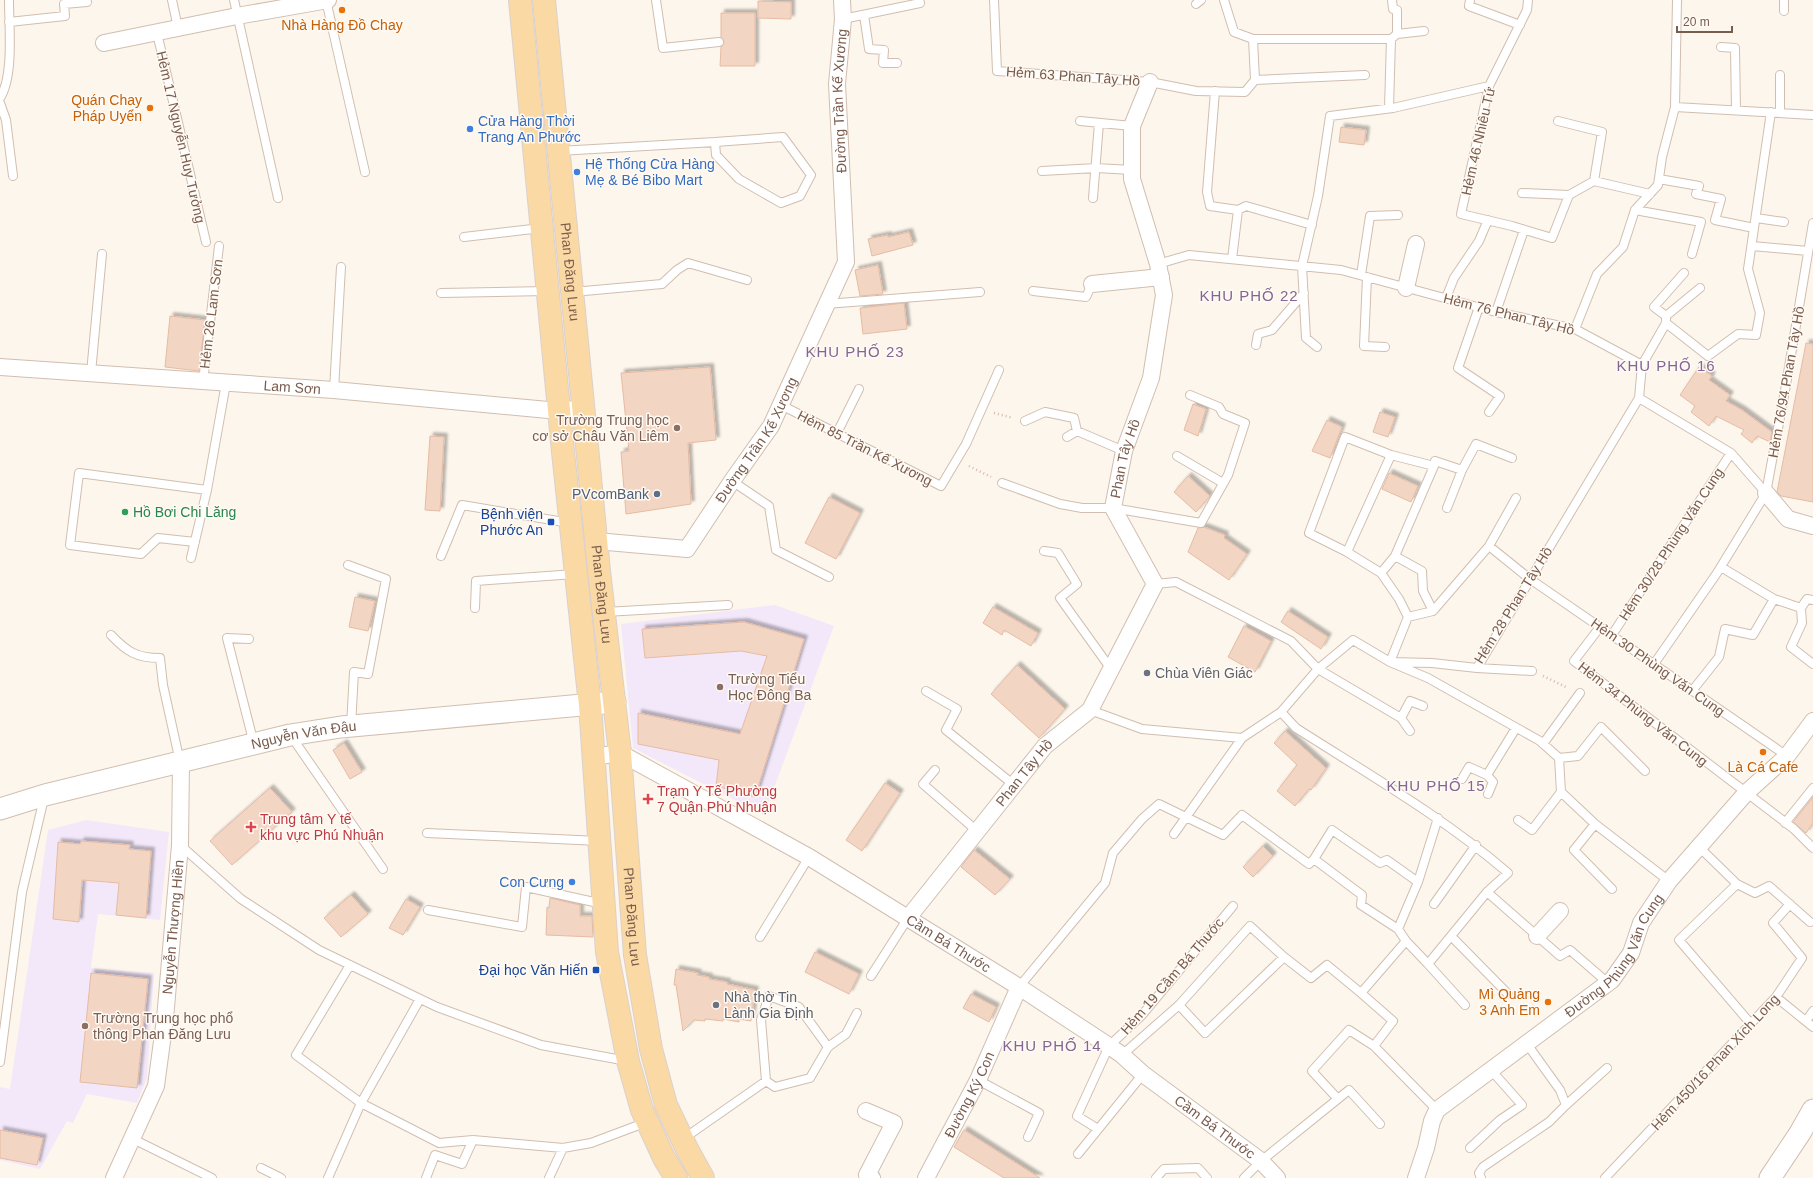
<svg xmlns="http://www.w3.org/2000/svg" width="1813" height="1178" font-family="Helvetica,sans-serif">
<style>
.education{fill:#f3e8fa}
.building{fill:#f3d5c3;stroke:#e6bba3;filter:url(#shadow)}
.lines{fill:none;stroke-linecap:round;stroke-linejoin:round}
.service-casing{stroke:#d1beb0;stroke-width:10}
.minor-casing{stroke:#d1beb0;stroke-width:18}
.tertiary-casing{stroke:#d1beb0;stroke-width:23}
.primary-casing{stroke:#dad1cd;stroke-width:24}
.path{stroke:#d9b8a5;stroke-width:2.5;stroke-dasharray:1 3;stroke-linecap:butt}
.service{stroke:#fff;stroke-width:8}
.minor{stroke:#fff;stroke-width:16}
.tertiary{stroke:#fff;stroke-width:21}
.primary{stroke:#fbd9a5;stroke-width:22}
.food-dot{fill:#e8710a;stroke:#fffaf3;stroke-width:1.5}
.shop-dot{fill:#3f7fe0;stroke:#fffaf3;stroke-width:1.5}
.education-dot{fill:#8d6e63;stroke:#fffaf3;stroke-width:1.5}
.service-dot{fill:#5c6f8a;stroke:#fffaf3;stroke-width:1.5}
.leisure-dot{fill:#2e9e5b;stroke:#fffaf3;stroke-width:1.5}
.transit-dot{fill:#1a4fb4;stroke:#fffaf3;stroke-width:1.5}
.worship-dot{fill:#6b7280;stroke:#fffaf3;stroke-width:1.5}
.health-dot{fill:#e0444e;stroke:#fffaf3;stroke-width:1.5}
.labels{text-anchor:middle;stroke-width:3;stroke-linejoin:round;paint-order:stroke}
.food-label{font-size:14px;fill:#c56008;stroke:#fffaf3}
.street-label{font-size:14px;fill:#7a5c4d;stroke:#fffaf3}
.shop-label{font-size:14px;fill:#366cbe;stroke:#fffaf3;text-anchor:start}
.education-label{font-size:14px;fill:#785e54;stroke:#fffaf3;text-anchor:start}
.service-label{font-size:14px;fill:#4e5e75;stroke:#fffaf3;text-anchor:end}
.leisure-label{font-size:14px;fill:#27864d;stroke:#fffaf3;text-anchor:start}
.transit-label{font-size:14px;fill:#164399;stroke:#fffaf3;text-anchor:end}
.worship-label{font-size:14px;fill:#5b616d;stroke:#fffaf3;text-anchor:start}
.health-label{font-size:14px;fill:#be3a42;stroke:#fffaf3;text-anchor:start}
.neighbourhood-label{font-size:15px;letter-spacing:1px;fill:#846695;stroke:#fffaf3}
</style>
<defs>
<filter id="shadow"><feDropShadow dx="3.5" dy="-3.5" stdDeviation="1" flood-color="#0004"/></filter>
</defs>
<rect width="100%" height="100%" fill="#fdf6ec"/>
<path class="education" d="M 775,605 L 834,626 L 764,815 L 633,748 L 621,624 Z
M 86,820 L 169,832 L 160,920 L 98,914 L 91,968 L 154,973 L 147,1078 L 137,1103 L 87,1094 L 73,1123 L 67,1121 L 40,1169 L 0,1160 L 0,1087 L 10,1089 L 48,830 Z"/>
<path class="building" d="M 758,1 L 791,2 L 791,19 L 758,18 Z
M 721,13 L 755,13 L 755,66 L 720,66 L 721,47 L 724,42 L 721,37 Z
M 1341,127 L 1366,130 L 1364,145 L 1339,142 Z
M 909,232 L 913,245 L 872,256 L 868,239 L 888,235 L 888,237 Z
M 878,265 L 883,294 L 860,296 L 855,270 Z
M 904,303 L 907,329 L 863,334 L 860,308 Z
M 170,316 L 205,320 L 199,371 L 165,367 Z
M 1806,343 L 1813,344 L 1813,502 L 1781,496 L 1777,492 Z
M 710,367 L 716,440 L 688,443 L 691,504 L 626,514 L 621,452 L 629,451 L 621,373 Z
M 1699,367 L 1712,376 L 1709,380 L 1730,395 L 1726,401 L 1742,410 L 1772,432 L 1770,442 L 1757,436 L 1752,443 L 1741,434 L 1744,430 L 1716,416 L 1709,426 L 1691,412 L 1695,406 L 1680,395 Z
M 1193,404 L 1206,409 L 1198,436 L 1184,430 Z
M 1380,412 L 1395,417 L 1388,437 L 1373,432 Z
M 1327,420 L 1342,427 L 1330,458 L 1312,451 Z
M 430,436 L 444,437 L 440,511 L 425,510 Z
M 1389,473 L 1418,486 L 1411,502 L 1382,489 Z
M 1188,476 L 1210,496 L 1196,512 L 1174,492 Z
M 829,497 L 860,513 L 836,559 L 805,543 Z
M 1204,527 L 1225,535 L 1224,538 L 1247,554 L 1229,580 L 1188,552 L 1198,528 Z
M 355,597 L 375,601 L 368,631 L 349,627 Z
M 993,607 L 1038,633 L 1031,646 L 1004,630 L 1002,635 L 983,623 Z
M 1288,611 L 1328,637 L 1321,649 L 1281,622 Z
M 744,622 L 804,639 L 755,797 L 716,786 L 719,760 L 638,744 L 638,713 L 740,734 L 767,656 L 741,651 L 645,658 L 642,629 Z
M 1244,626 L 1271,641 L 1255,672 L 1228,657 Z
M 1017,665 L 1065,709 L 1039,738 L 991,694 Z
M 1285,731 L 1326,768 L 1311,790 L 1309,789 L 1295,806 L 1277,791 L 1297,765 L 1274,743 Z
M 344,743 L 362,772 L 350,779 L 333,750 Z
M 885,783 L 900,793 L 862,851 L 846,840 Z
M 270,788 L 292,812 L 232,865 L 210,841 Z
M 1813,797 L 1813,823 L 1806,833 L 1793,822 Z
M 81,841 L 130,845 L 129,849 L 151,851 L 146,918 L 116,915 L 119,883 L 82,880 L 79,922 L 53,919 L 58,842 L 80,844 Z
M 1263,846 L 1273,856 L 1253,877 L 1243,867 Z
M 974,850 L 1010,879 L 995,895 L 961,867 Z
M 351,895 L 368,914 L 341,937 L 324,918 Z
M 550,898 L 580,905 L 580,916 L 592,916 L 593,937 L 546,935 L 547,907 L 549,908 Z
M 406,899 L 420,907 L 403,935 L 389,928 Z
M 815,952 L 859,974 L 849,994 L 805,972 Z
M 676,969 L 698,973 L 697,975 L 709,977 L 709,979 L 727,982 L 727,984 L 755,990 L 751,1021 L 739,1019 L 739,1022 L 723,1019 L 723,1021 L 705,1019 L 705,1021 L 694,1020 L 683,1031 L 676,985 L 674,985 Z
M 91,973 L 148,979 L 137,1088 L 80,1082 Z
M 971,994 L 996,1007 L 989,1022 L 963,1008 Z
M 0,1130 L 43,1138 L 37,1165 L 0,1158 Z
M 964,1130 L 1040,1178 L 1004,1178 L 954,1147 Z"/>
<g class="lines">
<g class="service-casing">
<path id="service" d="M 172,0 L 178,28
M 234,0 L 278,198
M 326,0 L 365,172
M 656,0 L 663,48 L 719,42
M 994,0 L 997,71 L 1150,82 L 1196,91 L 1245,92 L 1255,80 L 1253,39 L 1391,39 L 1397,34 L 1424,31
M 1224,0 L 1234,32 L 1253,39
M 1392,0 L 1393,9 L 1397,10 L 1397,34
M 1470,0 L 1469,6 L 1520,25
M 1528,0 L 1527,10 L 1489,86 L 1461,214 L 1512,226 L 1552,238 L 1569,195
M 1196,4 L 1201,0
M 1784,11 L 1784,0
M 864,15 L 869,49 L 884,50 L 883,63 L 897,63
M 843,19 L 920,3 L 919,0
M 9,22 L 65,16 L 64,4 L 87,2
M 157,33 L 206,242
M 1721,47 L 1735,48 L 1736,110
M 1255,80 L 1365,75
M 1215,91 L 1207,192 L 1210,206 L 1238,210 L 1246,206 L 1312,225
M 0,98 C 14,76 9,27 9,0
M 0,103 L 6,120 L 13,176
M 1675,107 L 1813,115
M 1389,108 L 1391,39
M 1780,113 L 1780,75
M 1080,121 L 1132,126
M 1558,121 L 1602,132 L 1594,181 L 1650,194
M 559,151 L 715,142 L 716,155 L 739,179 L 781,203 L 800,196 L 811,175 L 783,137 L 715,142
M 1042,171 L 1096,168 L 1132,170
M 1659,179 L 1699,186 L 1696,194 L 1721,199 L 1715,220 L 1754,228
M 1522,193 L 1569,195 L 1594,181
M 1093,198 L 1099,123
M 1635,210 L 1701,222 L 1692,254
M 1756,218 L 1784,222
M 464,237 L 541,228
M 1752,246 L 1808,251
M 1232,259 L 1238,210
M 1158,264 L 1189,255 L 1341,270 L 1496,312 L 1575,329 L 1642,365 L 1666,323 L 1708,356 L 1738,334 L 1756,335 L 1760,313 L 1748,269 L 1771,112
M 1361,275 L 1370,216 L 1398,215
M 1367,277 L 1364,346 L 1385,347
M 1033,291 L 1086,297 L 1092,284
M 573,292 L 662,284 L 677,270 L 688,263 L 747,280
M 441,293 L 547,291
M 1446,298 L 1454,278 L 1479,241 L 1488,220
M 826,304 L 980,292
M 1479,307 L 1458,368 L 1500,396 L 1489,412
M 1496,312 L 1524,230
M 1666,316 L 1654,307 L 1684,273
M 1666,320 L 1666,316 L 1700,288
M 1575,329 L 1597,274 L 1623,247 L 1635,210 L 1658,185 L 1662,157 L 1675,107 L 1677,0
M 1256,345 L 1258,334 L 1272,330 L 1304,293
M 1317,347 L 1306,338 L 1302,266 L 1318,196 L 1330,116 L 1393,108 L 1489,86
M 1642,365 L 1639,398 L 1731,453 L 1766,493
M 91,373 L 102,254
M 203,382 L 219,246
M 334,390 L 341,267
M 781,405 L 941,486 L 966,444 L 999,370
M 1025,421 L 1045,412 L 1074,418 L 1077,431 L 1124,451
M 837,433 L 859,389
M 1067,437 L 1077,431
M 1177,456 L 1223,483
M 1434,466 L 1435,461 L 1462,470
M 732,481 L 769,506 L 776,550 L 829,577
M 1002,483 L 1060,504 L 1082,508 L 1113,508 L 1201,523 L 1228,475 L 1245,423 L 1223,414 L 1219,407 L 1190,395
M 1447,508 L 1462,470 L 1476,444 L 1512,458
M 195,542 L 158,538 L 141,554 L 70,545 L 79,473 L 207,490
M 1489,546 L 1530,579 L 1787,756
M 1044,551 L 1058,553 L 1077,584 L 1060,598 L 1111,669
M 1347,552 L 1309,533 L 1345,437 L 1391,455 L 1347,552 L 1381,573 L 1399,599 L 1408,617 L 1390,662 L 1428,678 L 1540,741 L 1559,758 L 1561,792 L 1595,824 L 1669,881
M 441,556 L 462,505 L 570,523
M 1395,556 L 1422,571 L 1423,591 L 1433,611
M 191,558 L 207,490 L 226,383
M 348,565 L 386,579 L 368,674 L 354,672 L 351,726
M 1721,567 L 1774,599 L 1801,608 L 1802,623 L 1791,647 L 1813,664
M 1381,573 L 1395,556 L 1434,466 L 1391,455
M 1155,584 L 1176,582 L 1291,641 L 1318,669 L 1401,718 L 1410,731
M 475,608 L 476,581 L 575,574
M 1801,608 L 1807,599 L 1813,600
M 605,612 L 728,605
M 1408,617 L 1433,611 L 1489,546 L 1516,498
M 1600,627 L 1574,661 L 1794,829 L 1813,848
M 111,635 C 127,652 137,658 160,658 L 163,685 L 180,762
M 1612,635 L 1731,453
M 249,639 L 227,638 L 254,744
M 1654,664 L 1717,573 L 1766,493 L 1786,385 L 1813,223
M 1477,668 L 1532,671
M 926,691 L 957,709 L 946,730 L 1014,785
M 1692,691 L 1719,657 L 1725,629 L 1753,635 L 1774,599
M 1090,710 L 1142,729 L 1242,738 L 1281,712 L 1318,669 L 1353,640 L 1390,662 L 1432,663 L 1477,668 L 1639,398
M 1281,712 L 1296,728 C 1368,774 1443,817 1508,873 L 1487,892
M 1401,718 L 1410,701 L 1423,706
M 291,736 L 383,869
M 1543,744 L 1580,693
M 1559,758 L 1578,756 L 1601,727 L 1645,771
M 935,770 L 923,784 L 977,831
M 1487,775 L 1493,782 L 1488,794
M 1462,779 L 1469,767 L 1487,775 L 1516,728
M 1438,818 L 1418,882 L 1398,929 L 1406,941 L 1428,964 L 1487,892 L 1560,956 L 1570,950 L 1608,983
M 1518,820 L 1532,830 L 1561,792
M 1785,823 L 1813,788
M 1595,824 L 1574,850 L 1612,889
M 427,833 L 599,841
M 1174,834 L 1242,738
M 180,845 L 241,899 L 319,950 L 350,965 L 437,1007 L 541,1045 L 627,1061
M 1698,846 L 1737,884 L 1755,893 L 1769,886 L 1810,922
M 1314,859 L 1332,830 L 1380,863 L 1387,860 L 1418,882
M 1737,884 L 1679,940 L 1751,1024
M 1434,904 L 1476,845
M 428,910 L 522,927 L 526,887 L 603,904
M 1451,936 L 1508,994
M 760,937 L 809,857
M 1428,964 L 1465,1005
M 350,965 L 296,1055 L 361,1103 L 439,1143 L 473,1140 L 563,1148 L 591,1143 L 647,1122
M 871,976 L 908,918
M 1019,987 L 1105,883 L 1113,853 L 1142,819 L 1159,804 L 1223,835 L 1242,815 L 1309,864 L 1314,859 L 1362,895 L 1361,905 L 1398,929
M 1361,993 L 1406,941
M 1776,997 L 1813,1027
M 1179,1005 L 1205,1033 L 1284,957
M 1806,1021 L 1813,1011
M 1374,1046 L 1437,1110
M 1122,1055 L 1179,1005 L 1250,926 L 1284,957 L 1311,978 L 1327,965 L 1361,993 L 1393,1021 L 1374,1046 L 1349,1030 L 1312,1071 L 1337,1098
M 0,1062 L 22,892 L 44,798
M 978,1080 L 1039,1113 L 1028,1137
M 766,1081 L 761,1020 L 769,996 L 799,1007 L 828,1047
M 1566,1105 L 1607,1068
M 1098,1129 L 1077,1116 L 1109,1046 L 1142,1015 L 1233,906
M 131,1138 L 212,1178
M 683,1139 L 766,1081 L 775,1087 L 810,1078 L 828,1047 L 846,1034 L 857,1013
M 1470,1148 L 1500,1120 L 1522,1105 L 1491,1070
M 1078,1154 L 1143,1074
M 261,1168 L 281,1178
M 328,1178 L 361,1103 L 420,999
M 426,1178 L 435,1155 L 462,1164 L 473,1140
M 549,1178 L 563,1148
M 1156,1178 L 1164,1169 L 1198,1168 L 1207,1178
M 1244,1178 L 1261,1161 L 1349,1090 L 1380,1124
M 1481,1178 L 1479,1173 L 1483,1167 L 1549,1122 L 1566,1105 L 1560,1090 L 1527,1044
M 1605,1178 L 1776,997 L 1802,958 L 1773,923 L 1790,904"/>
</g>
<g class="minor-casing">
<g id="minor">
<path d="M 104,43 L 237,16 L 328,0"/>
<path d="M 1092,284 L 1161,277"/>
<path d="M 1406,288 L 1416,244"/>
<path id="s1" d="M 0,367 L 334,390 L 559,411 L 583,408"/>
<path d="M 1766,493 L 1788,519 L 1813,526"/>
<path id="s2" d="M 596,541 L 687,549 L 732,481 L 771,426 L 846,262 L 837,84 L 843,19 L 842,0"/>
<path id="s3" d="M 594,757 L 620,753 L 809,857 L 1019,987 L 1109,1046 L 1122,1055 L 1143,1074 L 1261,1161 L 1277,1178"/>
<path id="s4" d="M 908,918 L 1045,746 L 1090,710 L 1155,584 L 1113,508 L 1124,451 L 1151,378 L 1164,295 L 1158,264 L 1132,179 L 1132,126 L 1150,82"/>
<path d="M 1537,936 L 1560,911"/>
<path d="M 866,1111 L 894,1123 L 867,1175 L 872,1178"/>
<path id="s5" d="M 114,1178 L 156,1086 L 165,1019 L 180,845 L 181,763"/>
<path id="s6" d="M 926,1178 L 978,1080 L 1019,987"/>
<path id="s7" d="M 1416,1178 L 1426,1148 L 1432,1121 L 1437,1110 L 1612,980 L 1631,953 L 1641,923 L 1669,881 L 1746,793 L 1787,756 L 1813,721"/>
</g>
</g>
<g class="tertiary-casing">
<g id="tertiary">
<path id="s8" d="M 0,809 L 45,795 L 290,735 L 341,727 L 615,702"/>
<path d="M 1770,1178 L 1800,1133 L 1813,1110"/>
</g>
</g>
<g class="primary-casing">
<g id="primary">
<path d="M 520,0 L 563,452 L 590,705 L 607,952 L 628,1061 L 642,1110 L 664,1158 L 676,1178"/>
<path id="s9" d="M 544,0 L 599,571 L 620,753 L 635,955 L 651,1049 L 666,1105 L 687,1149 L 703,1178"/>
</g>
</g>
<path class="path" d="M 994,413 L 1013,418
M 969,466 L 991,477
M 1543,676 L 1568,688"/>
<use href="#service" class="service"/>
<use href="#minor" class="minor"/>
<use href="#tertiary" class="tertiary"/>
<use href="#primary" class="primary"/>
</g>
<g class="food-dot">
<circle cx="342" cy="10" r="4"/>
<circle cx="150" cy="108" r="4"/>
<circle cx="1763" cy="752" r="4"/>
<circle cx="1548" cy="1002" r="4"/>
</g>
<g class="shop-dot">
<circle cx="470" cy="129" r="4"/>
<circle cx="577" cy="172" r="4"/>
<circle cx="572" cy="882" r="4"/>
</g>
<g class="education-dot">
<circle cx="677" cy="428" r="4"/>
<circle cx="720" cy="687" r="4"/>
<circle cx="85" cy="1026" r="4"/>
</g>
<circle class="service-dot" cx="657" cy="494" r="4"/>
<circle class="leisure-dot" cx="125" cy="512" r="4"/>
<g class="transit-dot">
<rect x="547" y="518" width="8" height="8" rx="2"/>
<rect x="592" y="966" width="8" height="8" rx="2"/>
</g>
<g class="worship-dot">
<circle cx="1147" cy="673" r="4"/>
<circle cx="716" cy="1005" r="4"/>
</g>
<g class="health-dot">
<path d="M646 793h4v4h4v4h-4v4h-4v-4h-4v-4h4z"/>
<path d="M249 821h4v4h4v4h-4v4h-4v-4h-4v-4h4z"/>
</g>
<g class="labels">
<g class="food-label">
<text x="342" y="30">Nhà Hàng Đồ Chay</text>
<text x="142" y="105" text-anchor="end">Quán Chay<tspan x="142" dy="16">Pháp Uyển</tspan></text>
<text x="1763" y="772">Là Cá Cafe</text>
<text x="1540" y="999" text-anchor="end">Mì Quảng<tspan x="1540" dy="16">3 Anh Em</tspan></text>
</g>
<g class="street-label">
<text transform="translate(1073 76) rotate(4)" y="5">Hẻm 63 Phan Tây Hồ</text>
<text dy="5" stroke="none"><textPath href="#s2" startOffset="582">Đường Trần Kế Xương</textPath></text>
<text transform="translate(181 137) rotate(77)" y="5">Hẻm 17 Nguyễn Huy Tưởng</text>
<text transform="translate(1478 141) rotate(-77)" y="5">Hẻm 46 Nhiêu Tứ</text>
<text dy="5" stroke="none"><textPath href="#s9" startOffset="273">Phan Đăng Lưu</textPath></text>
<text transform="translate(211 314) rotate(-83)" y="5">Hẻm 26 Lam Sơn</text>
<text transform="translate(1509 314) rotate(14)" y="5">Hẻm 76 Phan Tây Hồ</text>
<text transform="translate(1786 382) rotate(-80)" y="5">Hẻm 76/94 Phan Tây Hồ</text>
<text dy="5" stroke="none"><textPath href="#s1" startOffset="293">Lam Sơn</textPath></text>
<text dy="5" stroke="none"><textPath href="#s2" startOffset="221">Đường Trần Kế Xương</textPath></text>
<text transform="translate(865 448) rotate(27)" y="5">Hẻm 85 Trần Kế Xương</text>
<text dy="5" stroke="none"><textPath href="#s4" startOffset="557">Phan Tây Hồ</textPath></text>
<text transform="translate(1671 544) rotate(-57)" y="5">Hẻm 30/28 Phùng Văn Cung</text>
<text dy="5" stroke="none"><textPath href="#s9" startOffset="597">Phan Đăng Lưu</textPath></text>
<text transform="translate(1513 605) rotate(-58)" y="5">Hẻm 28 Phan Tây Hồ</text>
<text transform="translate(1658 667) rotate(35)" y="5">Hẻm 30 Phùng Văn Cung</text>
<text transform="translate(1643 714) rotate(38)" y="5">Hẻm 34 Phùng Văn Cung</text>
<text dy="5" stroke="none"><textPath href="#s8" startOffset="313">Nguyễn Văn Đậu</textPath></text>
<text dy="5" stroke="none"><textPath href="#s4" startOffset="186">Phan Tây Hồ</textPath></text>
<text dy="5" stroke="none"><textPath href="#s9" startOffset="921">Phan Đăng Lưu</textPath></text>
<text dy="5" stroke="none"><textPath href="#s5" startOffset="261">Nguyễn Thượng Hiền</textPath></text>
<text dy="5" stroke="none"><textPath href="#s3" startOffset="406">Cầm Bá Thước</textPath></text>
<text dy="5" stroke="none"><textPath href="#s7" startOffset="310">Đường Phùng Văn Cung</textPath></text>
<text transform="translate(1172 976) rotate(-49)" y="5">Hẻm 19 Cầm Bá Thước</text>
<text transform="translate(1715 1062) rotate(-47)" y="5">Hẻm 450/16 Phan Xích Long</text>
<text dy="5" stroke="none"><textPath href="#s6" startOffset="94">Đường Ký Con</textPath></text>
<text dy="5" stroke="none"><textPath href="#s3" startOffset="730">Cầm Bá Thước</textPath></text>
</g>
<g class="shop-label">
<text x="478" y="126">Cửa Hàng Thời<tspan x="478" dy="16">Trang An Phước</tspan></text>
<text x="585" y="169">Hệ Thống Cửa Hàng<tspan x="585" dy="16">Mẹ &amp; Bé Bibo Mart</tspan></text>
<text x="564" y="887" text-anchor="end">Con Cưng</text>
</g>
<g class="education-label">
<text x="669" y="425" text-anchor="end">Trường Trung học<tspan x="669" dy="16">cơ sở Châu Văn Liêm</tspan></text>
<text x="728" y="684">Trường Tiểu<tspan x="728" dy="16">Học Đông Ba</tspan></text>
<text x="93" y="1023">Trường Trung học phổ<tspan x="93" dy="16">thông Phan Đăng Lưu</tspan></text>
</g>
<g class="service-label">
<text x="649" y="499">PVcomBank</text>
</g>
<g class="leisure-label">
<text x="133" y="517">Hồ Bơi Chi Lăng</text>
</g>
<g class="transit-label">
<text x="543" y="519">Bệnh viện<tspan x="543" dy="16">Phước An</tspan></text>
<text x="588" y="975">Đại học Văn Hiến</text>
</g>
<g class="worship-label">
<text x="1155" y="678">Chùa Viên Giác</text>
<text x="724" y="1002">Nhà thờ Tin<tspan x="724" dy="16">Lành Gia Định</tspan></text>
</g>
<g class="health-label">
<text x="657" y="796">Trạm Y Tế Phường<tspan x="657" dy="16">7 Quận Phú Nhuận</tspan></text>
<text x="260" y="824">Trung tâm Y tế<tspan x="260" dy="16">khu vực Phú Nhuận</tspan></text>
</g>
<g class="neighbourhood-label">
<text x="1249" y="301">KHU PHỐ 22</text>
<text x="855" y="357">KHU PHỐ 23</text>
<text x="1666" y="371">KHU PHỐ 16</text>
<text x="1436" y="791">KHU PHỐ 15</text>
<text x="1052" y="1051">KHU PHỐ 14</text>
</g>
</g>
<path d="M1677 26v6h55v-6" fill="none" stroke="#7a5c4d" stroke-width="2"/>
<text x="1683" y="26" font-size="12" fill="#7a5c4d" stroke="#fffaf3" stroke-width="3" paint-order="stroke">20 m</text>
</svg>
